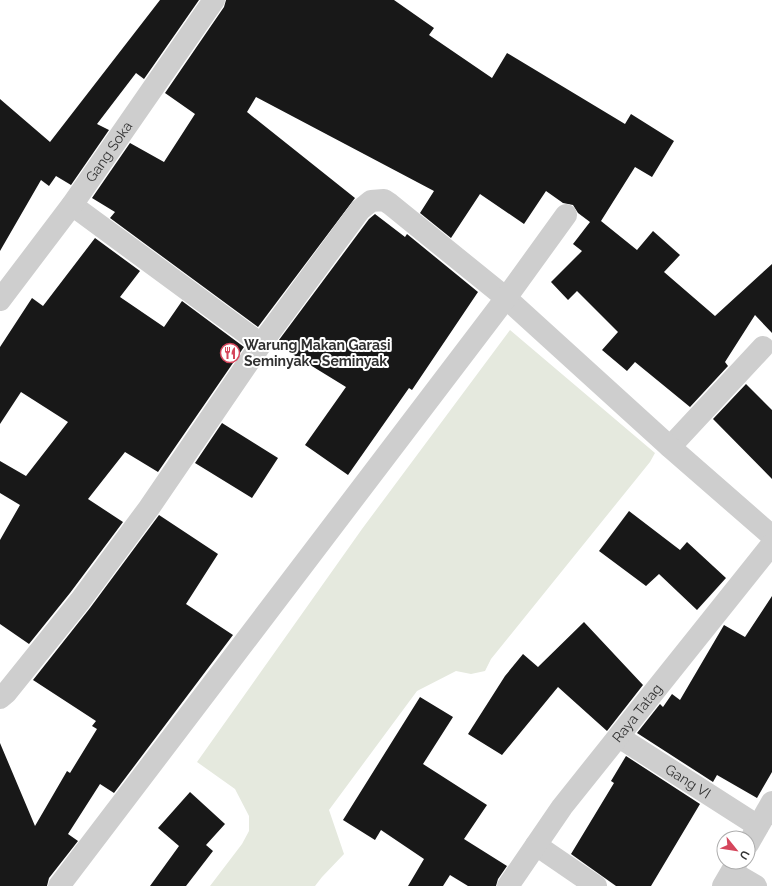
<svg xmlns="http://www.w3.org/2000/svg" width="772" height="886" font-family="Raleway,sans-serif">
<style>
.green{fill:#e5e9de}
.building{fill:#181818}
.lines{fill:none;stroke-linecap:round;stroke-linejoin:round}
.minor{stroke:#cecece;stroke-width:22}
.labels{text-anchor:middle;stroke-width:4;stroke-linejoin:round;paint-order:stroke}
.street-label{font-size:14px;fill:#313131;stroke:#fff}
.poi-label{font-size:14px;font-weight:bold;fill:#313131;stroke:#fff;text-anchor:start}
</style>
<rect width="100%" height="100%" fill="#fff"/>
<path class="green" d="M 510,330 L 655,453 L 650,462 L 491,659 L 485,671 L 471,674 L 456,671 L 417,691 L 329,810 L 344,854 L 322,877 L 315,886 L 210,886 L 242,844 L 249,831 L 249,816 L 235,789 L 197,762 L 362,529 Z"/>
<path class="building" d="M 160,0 L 199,0 L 144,79 L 136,73 L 97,124 L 109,130 L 71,185 L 56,176 L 49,186 L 41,180 L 0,251 L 0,99 L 50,142 Z
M 226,0 L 394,0 L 434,28 L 429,35 L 492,78 L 507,53 L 625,124 L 631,114 L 674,141 L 652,177 L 635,167 L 601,221 L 637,250 L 653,231 L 680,255 L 664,272 L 715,316 L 772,264 L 772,333 L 755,315 L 725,362 L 728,366 L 690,407 L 635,362 L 627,371 L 602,350 L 618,332 L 577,291 L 568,300 L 551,282 L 582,251 L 573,244 L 590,222 L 578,213 L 573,205 L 563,203 L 546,191 L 524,224 L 480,194 L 451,238 L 420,213 L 434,191 L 256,97 L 247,112 L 355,198 L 258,327 L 110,218 L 115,212 L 92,198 L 130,143 L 164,162 L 195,114 L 165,93 L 224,7 Z
M 375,214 L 405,237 L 407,234 L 478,292 L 412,390 L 409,388 L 348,475 L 305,445 L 346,387 L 276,344 L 369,219 Z
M 95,238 L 140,271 L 120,297 L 164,327 L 182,301 L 244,347 L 158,472 L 125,452 L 88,499 L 123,522 L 70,593 L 29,644 L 0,624 L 0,540 L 20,505 L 0,493 L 0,461 L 26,476 L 68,422 L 21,392 L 0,424 L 0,347 L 32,298 L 43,306 Z
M 746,384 L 772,410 L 772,479 L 713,419 Z
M 222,423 L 278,458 L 252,498 L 195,463 Z
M 629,511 L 680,550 L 687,542 L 726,578 L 697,610 L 659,574 L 646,586 L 599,551 Z
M 159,515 L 218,554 L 186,604 L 233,635 L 114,793 L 100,784 L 68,834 L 78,841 L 49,878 L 47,886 L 0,886 L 0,743 L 35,826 L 67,771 L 70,773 L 97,729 L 92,726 L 96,721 L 33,680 L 90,608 Z
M 772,596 L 772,772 L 757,798 L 717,775 L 713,782 L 637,733 L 660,704 L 663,707 L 672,694 L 680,700 L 724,625 L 745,637 Z
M 584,622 L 643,685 L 607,731 L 558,687 L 502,755 L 468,734 L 505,676 L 523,654 L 538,667 Z
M 420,697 L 453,717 L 423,764 L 487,805 L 464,839 L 507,866 L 498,879 L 496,886 L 468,886 L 450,875 L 443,886 L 408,886 L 424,859 L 381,830 L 375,840 L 343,820 Z
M 626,756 L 700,804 L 651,886 L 616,886 L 571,854 L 614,783 L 611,781 Z
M 190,792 L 225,824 L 206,845 L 213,851 L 186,886 L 150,886 L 179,846 L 158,828 Z"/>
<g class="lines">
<g class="minor">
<path d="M 72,205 L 261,344"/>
<path id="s1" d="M 0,300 L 72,205 L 214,0"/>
<path d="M 670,447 L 763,347"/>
<path d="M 0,698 L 6,693 L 80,601 L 149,508 L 261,344 L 360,210 L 371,201 L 384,200 L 390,204 L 506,298 L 670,447 L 772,536"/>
<path id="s2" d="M 619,737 L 758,826"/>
<path d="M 748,844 L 772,802"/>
<path d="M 536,845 L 596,886"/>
<path d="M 732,872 L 756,886"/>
<path d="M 59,886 L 506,298 L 566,215"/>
<path id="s3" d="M 508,886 L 562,807 L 772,544"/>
<path d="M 723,886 L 737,862"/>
</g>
</g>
<defs>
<g id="restaurant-ring" transform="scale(1)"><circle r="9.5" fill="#fff" stroke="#d5465c" stroke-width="1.5"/><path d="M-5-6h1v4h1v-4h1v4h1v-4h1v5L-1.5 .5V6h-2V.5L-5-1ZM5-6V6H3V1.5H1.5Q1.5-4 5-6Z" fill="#d5465c"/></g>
</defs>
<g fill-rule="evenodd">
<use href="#restaurant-ring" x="230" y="353"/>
</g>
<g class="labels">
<g class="street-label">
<text dy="5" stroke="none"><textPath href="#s1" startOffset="184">Gang Soka</textPath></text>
<text dy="5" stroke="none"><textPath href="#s3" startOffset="216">Raya Tatag</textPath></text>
<text dy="5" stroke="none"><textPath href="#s2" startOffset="82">Gang VI</textPath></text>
</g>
<g class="poi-label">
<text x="244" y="350">Warung Makan Garasi<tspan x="244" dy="16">Seminyak - Seminyak</tspan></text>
</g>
</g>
<g transform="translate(736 850) rotate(120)"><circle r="19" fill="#ffffff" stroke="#adadad"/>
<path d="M0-3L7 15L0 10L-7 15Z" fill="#d5465c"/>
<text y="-6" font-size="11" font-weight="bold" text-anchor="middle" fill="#313131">U</text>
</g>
</svg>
